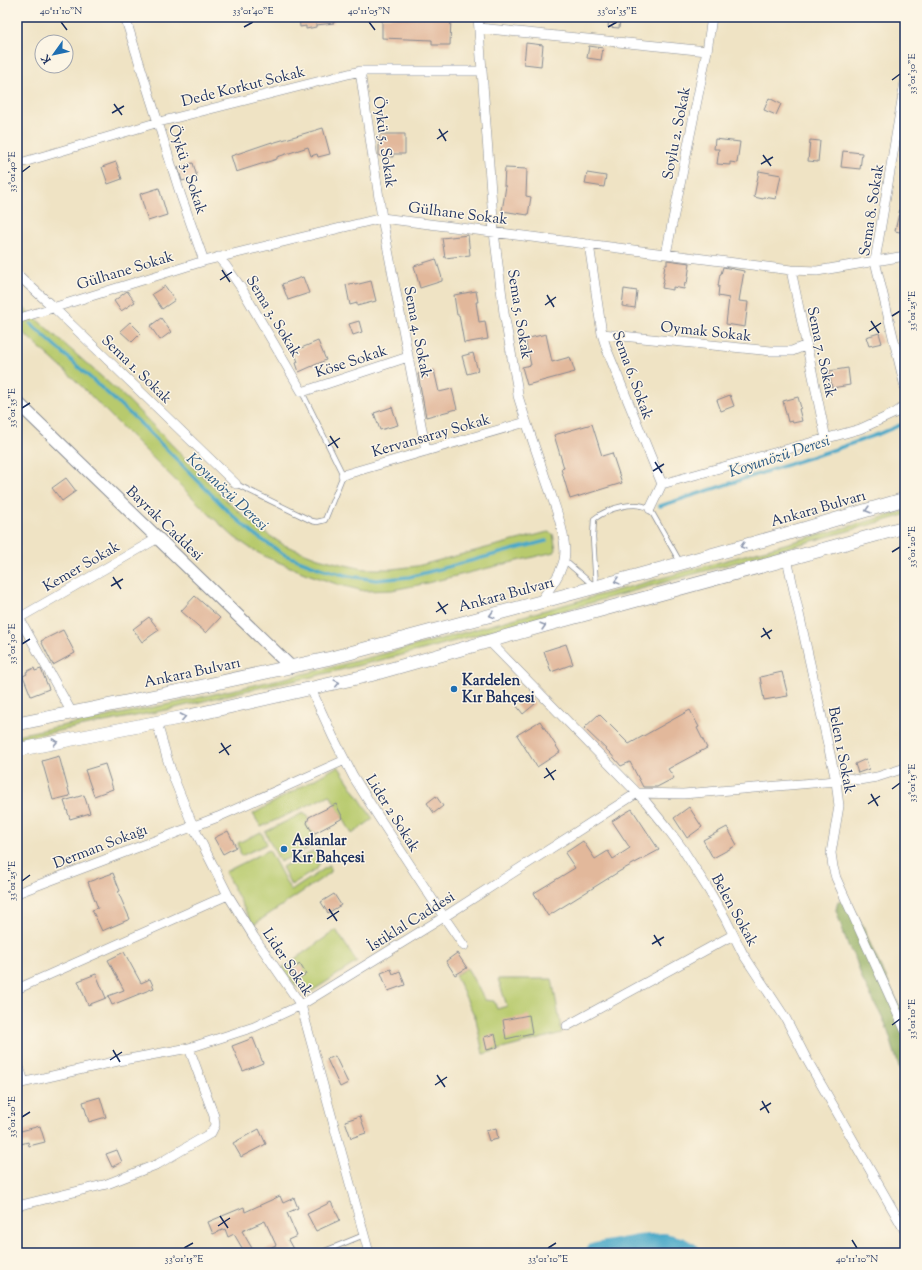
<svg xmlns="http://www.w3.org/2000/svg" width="922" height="1270" font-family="'Sorts Mill Goudy',serif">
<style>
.green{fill:#b8ca6d;stroke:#6a7c66}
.forest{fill:#92ae60;stroke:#566e5f}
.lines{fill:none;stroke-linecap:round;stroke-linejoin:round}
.stream{stroke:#4aa8c8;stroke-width:3.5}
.river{stroke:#4aa8c8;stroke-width:20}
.building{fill:#e2b89b}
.service-casing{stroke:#858991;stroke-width:6}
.minor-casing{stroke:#858991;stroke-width:10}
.tertiary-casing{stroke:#858991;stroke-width:14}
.secondary-casing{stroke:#858991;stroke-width:14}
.service{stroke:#fff;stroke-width:4.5}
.minor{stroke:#fff;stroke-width:9}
.tertiary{stroke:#fff;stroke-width:12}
.secondary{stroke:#fff;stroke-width:13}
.oneway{stroke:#8d97ae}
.ticks{fill:none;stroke:#1b2f5e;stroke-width:1.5}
.poi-dot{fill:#1f6fb2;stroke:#fcf5e5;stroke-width:1.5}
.labels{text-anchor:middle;stroke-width:3;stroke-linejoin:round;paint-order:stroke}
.street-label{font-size:15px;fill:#1b2f5e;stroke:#fcf5e5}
.poi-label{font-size:15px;font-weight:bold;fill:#1b2f5e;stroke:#fcf5e5;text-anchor:start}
.water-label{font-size:16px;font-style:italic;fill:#2b5983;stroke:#fcf5e5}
.neatline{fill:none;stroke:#1b2f5e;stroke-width:1.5}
.ticks-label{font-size:10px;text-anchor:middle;fill:#1b2f5e}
</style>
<rect width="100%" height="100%" fill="#fcf5e5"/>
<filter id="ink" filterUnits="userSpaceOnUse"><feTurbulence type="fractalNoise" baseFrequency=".025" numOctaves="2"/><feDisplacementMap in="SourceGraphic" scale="8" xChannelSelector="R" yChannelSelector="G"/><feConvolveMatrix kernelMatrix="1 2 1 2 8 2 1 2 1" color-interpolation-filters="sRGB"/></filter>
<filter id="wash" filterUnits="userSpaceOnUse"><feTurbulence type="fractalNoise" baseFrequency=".012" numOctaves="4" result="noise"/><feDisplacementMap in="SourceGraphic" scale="16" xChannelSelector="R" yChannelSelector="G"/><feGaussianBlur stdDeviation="0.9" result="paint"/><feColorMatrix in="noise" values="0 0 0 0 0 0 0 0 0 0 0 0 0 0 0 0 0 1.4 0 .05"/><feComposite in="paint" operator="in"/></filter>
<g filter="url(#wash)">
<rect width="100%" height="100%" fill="#efe3c4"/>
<path class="green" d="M 17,302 L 129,401 L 224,498 L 247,519 L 264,532 L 284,545 L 318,558 L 345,565 L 365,569 L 392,569 L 417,566 L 548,532 L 553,534 L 556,550 L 554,552 L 423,584 L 392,590 L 364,591 L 340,585 L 307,574 L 266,557 L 253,550 L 234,537 L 209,514 L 74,379 L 17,327 Z
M 905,511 L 905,515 L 426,649 L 307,678 L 244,691 L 171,709 L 17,739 L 17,735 L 179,702 L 325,669 L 433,641 Z
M 338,766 L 373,819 L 352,834 L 330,795 L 261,827 L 253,814 Z
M 303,813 L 309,817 L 307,823 L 311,830 L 315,833 L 316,845 L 280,862 L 265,832 Z
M 261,832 L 267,844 L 241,856 L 238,843 Z
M 320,848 L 323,856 L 317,869 L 291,885 L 282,867 Z
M 269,850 L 291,891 L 330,865 L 330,873 L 253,925 L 225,872 Z
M 336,930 L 357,962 L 312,991 L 297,987 L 282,968 Z
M 467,968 L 485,1000 L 494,1001 L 497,1009 L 507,1006 L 498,979 L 552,979 L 562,1033 L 483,1054 L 476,1019 L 455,975 Z"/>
<path class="forest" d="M 838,901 L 849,901 L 863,926 L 874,953 L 905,1017 L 905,1078 L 900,1070 L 886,1025 L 862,979 L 856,960 L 848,946 L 836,910 Z"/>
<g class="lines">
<path class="stream" d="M 31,324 L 138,421 L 233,516 L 255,535 L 285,555 L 322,569 L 349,576 L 376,580 L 409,577 L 546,541
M 660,506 L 836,449 L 879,434 L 905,423"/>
<path class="river" d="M 595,1253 L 638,1245 L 664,1243 L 680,1247 L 691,1253"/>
</g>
<g id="blocks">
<path class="building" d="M 299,17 L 334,17 L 334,23 L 316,25 L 316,27 L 306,29 L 306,26 L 300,27 Z
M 382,17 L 451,17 L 450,45 L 432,45 L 432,40 L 382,38 Z
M 609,18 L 620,19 L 619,28 L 608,27 Z
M 526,43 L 543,45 L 541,66 L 524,64 Z
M 589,46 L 603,48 L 601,60 L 587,58 Z
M 769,98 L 781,104 L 776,115 L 764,110 Z
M 323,128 L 330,154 L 318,157 L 317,154 L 311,156 L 308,147 L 277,157 L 277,159 L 236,172 L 231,156 L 272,142 L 272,143 Z
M 379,134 L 405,134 L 405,154 L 393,154 L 393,157 L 379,156 Z
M 715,139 L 740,142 L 737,163 L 730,162 L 730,165 L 717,164 L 719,149 L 714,149 Z
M 810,140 L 820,141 L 818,162 L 808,161 Z
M 843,151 L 862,153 L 860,169 L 841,167 Z
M 116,162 L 122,179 L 108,184 L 102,167 Z
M 193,163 L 197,177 L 182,181 L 178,167 Z
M 505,168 L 527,169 L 526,196 L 531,197 L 528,215 L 502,211 L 506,186 L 504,186 Z
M 759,171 L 781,175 L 776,199 L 764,197 L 763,199 L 754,197 Z
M 587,173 L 606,176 L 604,187 L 585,184 Z
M 159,188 L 167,215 L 148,221 L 140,194 Z
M 901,204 L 905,204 L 905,233 L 895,231 Z
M 468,235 L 470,255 L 445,258 L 442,238 Z
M 436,259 L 442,278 L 442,281 L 420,288 L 414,266 Z
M 667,260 L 690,263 L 687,284 L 685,283 L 684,289 L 673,287 L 673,290 L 662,288 L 664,279 L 663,278 L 665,265 L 667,265 Z
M 723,267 L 744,271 L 739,301 L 748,302 L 745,327 L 726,324 L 729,298 L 718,296 L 719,286 L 718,286 L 720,274 L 721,274 Z
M 303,277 L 309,293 L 288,300 L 282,284 Z
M 371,281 L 376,301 L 357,306 L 357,303 L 350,305 L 346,285 L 354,283 L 355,285 Z
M 165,286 L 175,300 L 162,309 L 152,294 Z
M 624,289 L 637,291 L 635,308 L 622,306 Z
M 127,291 L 135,302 L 121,311 L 114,301 Z
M 476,291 L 478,302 L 476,302 L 479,322 L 485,321 L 488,339 L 464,343 L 459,315 L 457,315 L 454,295 Z
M 161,318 L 171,332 L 160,340 L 150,326 Z
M 359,321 L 362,332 L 353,335 L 349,324 Z
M 130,322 L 141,333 L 132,342 L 120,331 Z
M 879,333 L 882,343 L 869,346 L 866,337 Z
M 546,334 L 552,362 L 570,357 L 575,372 L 527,385 L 522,367 L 531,365 L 525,339 Z
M 318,341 L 326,360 L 299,372 L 296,363 L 298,362 L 294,351 Z
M 473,353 L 478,371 L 467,374 L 462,356 Z
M 848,368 L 850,385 L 832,388 L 829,371 Z
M 434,370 L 439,392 L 452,389 L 457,409 L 426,417 L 418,374 Z
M 730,395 L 734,406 L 721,411 L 717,400 Z
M 798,397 L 801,408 L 799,409 L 802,421 L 793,423 L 792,421 L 788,422 L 783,401 Z
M 392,407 L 398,425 L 380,430 L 374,413 Z
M 592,424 L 602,456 L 612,453 L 622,483 L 570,499 L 561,469 L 564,468 L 554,435 Z
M 66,478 L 76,491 L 62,501 L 52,488 Z
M 195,596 L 220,618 L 206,633 L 181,611 Z
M 149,617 L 159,630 L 142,642 L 133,629 Z
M 63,630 L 75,653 L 53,665 L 41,641 Z
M 566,644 L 573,664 L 551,672 L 544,651 Z
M 34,668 L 35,671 L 41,669 L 49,689 L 31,696 L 23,676 L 27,674 L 26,672 Z
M 782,672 L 788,696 L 764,700 L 760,677 Z
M 527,695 L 535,704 L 523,714 L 516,705 Z
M 690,710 L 699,727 L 697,728 L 707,748 L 668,769 L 674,778 L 657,787 L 643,787 L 630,762 L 621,766 L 610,753 L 584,728 L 599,714 L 629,744 Z
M 540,721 L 560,752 L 537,767 L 517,735 Z
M 59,756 L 70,796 L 53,800 L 42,761 Z
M 866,759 L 869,769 L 858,773 L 855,764 Z
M 105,764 L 113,789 L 94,796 L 85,770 Z
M 84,795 L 90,813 L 70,819 L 64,801 Z
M 436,796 L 443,806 L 434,813 L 427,803 Z
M 336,804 L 343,818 L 315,833 L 311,830 L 307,823 L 309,817 Z
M 689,807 L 702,827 L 687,838 L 674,818 Z
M 632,809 L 659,850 L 620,871 L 548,916 L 534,893 L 575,868 L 565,853 L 583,841 L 595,859 L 608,851 L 613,859 L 630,848 L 612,821 Z
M 727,827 L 737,845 L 713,858 L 703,840 Z
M 228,831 L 236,847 L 223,854 L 214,838 Z
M 113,873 L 120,891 L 118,892 L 130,919 L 102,931 L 92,910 L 98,908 L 88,882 Z
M 334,894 L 341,905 L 328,913 L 321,902 Z
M 124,952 L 141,983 L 150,979 L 154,988 L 112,1005 L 108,996 L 124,990 L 108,960 Z
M 457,953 L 467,968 L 455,975 L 446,961 Z
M 300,964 L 306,974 L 296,980 L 290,970 Z
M 391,969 L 393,974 L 400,971 L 405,985 L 388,991 L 381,973 Z
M 96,974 L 106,998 L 88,1005 L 78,981 Z
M 529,1015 L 532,1033 L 506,1039 L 503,1020 Z
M 495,1034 L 498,1047 L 487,1050 L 484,1037 Z
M 253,1038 L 263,1063 L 243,1071 L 232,1046 Z
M 335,1056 L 348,1083 L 340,1087 L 327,1059 Z
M 100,1097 L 106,1117 L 89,1122 L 83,1102 Z
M 360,1116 L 366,1133 L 351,1138 L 345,1121 Z
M 40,1126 L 45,1142 L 29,1146 L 28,1142 L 17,1145 L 17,1132 Z
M 496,1128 L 498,1139 L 489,1141 L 486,1131 Z
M 259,1129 L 266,1144 L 241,1157 L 233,1143 Z
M 117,1150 L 122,1162 L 112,1167 L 106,1154 Z
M 280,1196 L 283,1203 L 294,1198 L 298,1208 L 287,1213 L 297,1236 L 288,1240 L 293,1249 L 283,1253 L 258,1253 L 276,1245 L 265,1221 L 242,1231 L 253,1250 L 247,1253 L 245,1253 L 234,1234 L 228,1237 L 225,1229 L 213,1234 L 208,1222 L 244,1207 L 245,1212 Z
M 331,1202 L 340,1220 L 316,1231 L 307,1214 Z"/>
</g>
</g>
<g filter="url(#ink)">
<use href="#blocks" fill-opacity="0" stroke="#858991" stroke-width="1"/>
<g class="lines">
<g class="service-casing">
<path id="service" d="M 236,484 L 312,521 L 317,522 L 325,520 L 343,475 L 302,392
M 564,560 L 594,586
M 596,587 L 593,537 L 594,519 C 608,508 635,500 650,509 L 680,562
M 320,1253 L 364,1235"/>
</g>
<g class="minor-casing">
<path id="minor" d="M 125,17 L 181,196 L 204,261
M 478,17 L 494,232 L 504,313 L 517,386 L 518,396 C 526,422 535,448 544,474 C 551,496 569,538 564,560 C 560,576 549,589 540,602
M 479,28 L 707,51
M 360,71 L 382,218 L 426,451
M 905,82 L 875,261 L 905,387
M 17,164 L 159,122 L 360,71 L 482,71
M 589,244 L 602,334 L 607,350 L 662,484 L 650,509
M 666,254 L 707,51 L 712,17
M 218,257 L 226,266 L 242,289 L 302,392 L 408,357
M 791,270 L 826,439
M 17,274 L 53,307 L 236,484
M 17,319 L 204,261 L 382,218 L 791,270 L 817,271 L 905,256
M 602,334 L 771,351 L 792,351 L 807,345
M 343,475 L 526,422
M 662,484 L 860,429 L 895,413 L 905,406
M 787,559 L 836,781 L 839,806 L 831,853 L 833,867 L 836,878 L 905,1030
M 17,614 L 72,713
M 19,618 L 158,538
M 489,641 L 646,802 L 667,828 L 682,848 L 708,889 L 725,918 L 743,954 L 786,1019 L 806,1058 L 905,1231
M 311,689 L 333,737 L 353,776 L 378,816 L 444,917 L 464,946
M 157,723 L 167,758 L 174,779 L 193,826 L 228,895 L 254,937 L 301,1005 L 369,1253
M 17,893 L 218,817 L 345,760
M 17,989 L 228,895
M 567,1026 L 733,935
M 17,1061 L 24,1082
M 17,1084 L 118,1061 L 189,1048 L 254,1027 L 301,1005 L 444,917 L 637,793 L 683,794 L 836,781 L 848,778 L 859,780 L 877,777 L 905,768
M 17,1206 L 107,1184 L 158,1164 L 211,1133 L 215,1125 L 214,1116 L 189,1048"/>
</g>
<g class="tertiary-casing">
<path id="tertiary" d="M 17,402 L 291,667"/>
</g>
<g class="secondary-casing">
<path id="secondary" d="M 17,724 L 189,689 L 331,658 L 596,587 L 779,536 L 905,499
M 17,750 L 189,716 L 370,675 L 546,625 L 905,527"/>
</g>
<use href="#service" class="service"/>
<use href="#minor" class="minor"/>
<use href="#tertiary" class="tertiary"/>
<use href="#secondary" class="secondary"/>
</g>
<defs><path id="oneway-chevron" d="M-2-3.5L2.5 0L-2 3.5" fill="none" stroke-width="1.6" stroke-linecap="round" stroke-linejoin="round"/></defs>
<g class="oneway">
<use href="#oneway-chevron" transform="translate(868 510) rotate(164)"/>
<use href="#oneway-chevron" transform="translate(743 546) rotate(165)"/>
<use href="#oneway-chevron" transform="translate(617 581) rotate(165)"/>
<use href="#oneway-chevron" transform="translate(492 615) rotate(165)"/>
<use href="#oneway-chevron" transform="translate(543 626) rotate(-16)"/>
<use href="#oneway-chevron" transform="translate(337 683) rotate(-13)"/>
<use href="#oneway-chevron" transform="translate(183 717) rotate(-11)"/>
<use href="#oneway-chevron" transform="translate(55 742) rotate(-11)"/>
</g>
</g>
<path class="ticks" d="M 61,22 L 67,30M 369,22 L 375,30M 244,27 L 253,22M 608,27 L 617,22M 892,80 L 900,74M 114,104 L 122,115M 112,113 L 124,106M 439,129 L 446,141M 437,139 L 448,131M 763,155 L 771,166M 761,164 L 773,157M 22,172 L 30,166M 222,270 L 230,282M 220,280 L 232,272M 547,295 L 554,307M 545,305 L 556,297M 892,316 L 900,311M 871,321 L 879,333M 869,331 L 881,323M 22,408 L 30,403M 330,436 L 338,448M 328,446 L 340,438M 655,462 L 662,473M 653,471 L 664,464M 892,552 L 900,547M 113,577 L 121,589M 111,586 L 123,579M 438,602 L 446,614M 436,612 L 448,604M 763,628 L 770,639M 761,637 L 772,630M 22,644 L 30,639M 221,743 L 229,755M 219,753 L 231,745M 546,768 L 554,780M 544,778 L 556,770M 892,789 L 900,783M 871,794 L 878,806M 868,804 L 880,796M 22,881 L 30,875M 329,909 L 337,921M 327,919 L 339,911M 654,935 L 661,946M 652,944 L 664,937M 892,1025 L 900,1019M 113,1050 L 120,1062M 110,1060 L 122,1052M 437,1075 L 445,1087M 435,1085 L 447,1077M 762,1101 L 769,1113M 760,1110 L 771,1103M 22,1117 L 30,1112M 220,1216 L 228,1228M 218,1226 L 230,1218M 852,1240 L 857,1248M 184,1248 L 193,1243M 548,1248 L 556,1243"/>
<g class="poi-dot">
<circle cx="454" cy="689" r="4"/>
<circle cx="284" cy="849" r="4"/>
</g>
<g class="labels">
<g class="street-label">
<text transform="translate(243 86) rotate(-14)" y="5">Dede Korkut Sokak</text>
<text transform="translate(676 133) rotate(-79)" y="5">Soylu 2. Sokak</text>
<text transform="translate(385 142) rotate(82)" y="5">Öykü 5. Sokak</text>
<text transform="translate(188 169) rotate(72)" y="5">Öykü 3. Sokak</text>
<text transform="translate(871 210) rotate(-81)" y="5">Sema 8. Sokak</text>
<text transform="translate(458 213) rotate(7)" y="5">Gülhane Sokak</text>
<text transform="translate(125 270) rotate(-17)" y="5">Gülhane Sokak</text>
<text transform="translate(520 314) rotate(81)" y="5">Sema 5. Sokak</text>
<text transform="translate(274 316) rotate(59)" y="5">Sema 3. Sokak</text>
<text transform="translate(706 331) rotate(6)" y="5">Oymak Sokak</text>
<text transform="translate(418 332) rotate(79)" y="5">Sema 4. Sokak</text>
<text transform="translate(822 352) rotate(78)" y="5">Sema 7. Sokak</text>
<text transform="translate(351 361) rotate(-18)" y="5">Köse Sokak</text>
<text transform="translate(137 369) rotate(44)" y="5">Sema 1. Sokak</text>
<text transform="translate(633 375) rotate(70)" y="5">Sema 6. Sokak</text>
<text transform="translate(431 435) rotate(-16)" y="5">Kervansaray Sokak</text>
<text transform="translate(818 508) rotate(-16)" y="5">Ankara Bulvarı</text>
<text transform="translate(165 523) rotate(44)" y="5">Bayrak Caddesi</text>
<text transform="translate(81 566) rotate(-30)" y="5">Kemer Sokak</text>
<text transform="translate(506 594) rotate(-15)" y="5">Ankara Bulvarı</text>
<text transform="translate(192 672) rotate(-12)" y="5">Ankara Bulvarı</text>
<text transform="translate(842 750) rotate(79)" y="5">Belen 1 Sokak</text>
<text transform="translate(393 813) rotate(58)" y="5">Lider 2 Sokak</text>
<text transform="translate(100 846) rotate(-21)" y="5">Derman Sokağı</text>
<text transform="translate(735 910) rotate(61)" y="5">Belen Sokak</text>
<text transform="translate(411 921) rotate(-32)" y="5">İstiklal Caddesi</text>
<text transform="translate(288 962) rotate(56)" y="5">Lider Sokak</text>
</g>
<g class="poi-label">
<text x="462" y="685">Kardelen<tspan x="462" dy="17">Kır Bahçesi</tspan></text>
<text x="292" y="845">Aslanlar<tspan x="292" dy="17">Kır Bahçesi</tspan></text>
</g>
<g class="water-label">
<text transform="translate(779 455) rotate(-18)" y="6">Koyunözü Deresi</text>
<text transform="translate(228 491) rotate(43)" y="6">Koyunözü Deresi</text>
</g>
</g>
<rect width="922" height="1270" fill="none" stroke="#fcf5e5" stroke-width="44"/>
<g transform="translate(54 54) rotate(237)"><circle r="19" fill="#fcf5e5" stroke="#a2a6af"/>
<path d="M0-3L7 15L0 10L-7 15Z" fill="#1f6fb2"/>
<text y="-6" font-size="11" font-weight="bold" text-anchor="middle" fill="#1b2f5e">K</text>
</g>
<rect x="22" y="22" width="878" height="1226" class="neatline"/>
<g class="ticks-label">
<text x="61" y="14">40°11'10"N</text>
<text x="253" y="14">33°01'40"E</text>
<text x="369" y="14">40°11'05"N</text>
<text x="617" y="14">33°01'35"E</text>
<text transform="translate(911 74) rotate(-90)" y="4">33°01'30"E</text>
<text transform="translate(11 172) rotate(-90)" y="4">33°01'40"E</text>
<text transform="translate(911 311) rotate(-90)" y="4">33°01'25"E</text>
<text transform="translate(11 408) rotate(-90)" y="4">33°01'35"E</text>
<text transform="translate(911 547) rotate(-90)" y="4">33°01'20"E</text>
<text transform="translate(11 644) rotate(-90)" y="4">33°01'30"E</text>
<text transform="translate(911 783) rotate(-90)" y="4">33°01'15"E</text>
<text transform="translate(11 881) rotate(-90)" y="4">33°01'25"E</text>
<text transform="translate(911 1019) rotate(-90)" y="4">33°01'10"E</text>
<text transform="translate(11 1117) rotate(-90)" y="4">33°01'20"E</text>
<text x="184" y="1262">33°01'15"E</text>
<text x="548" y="1262">33°01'10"E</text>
<text x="857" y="1262">40°11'10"N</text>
</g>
</svg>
